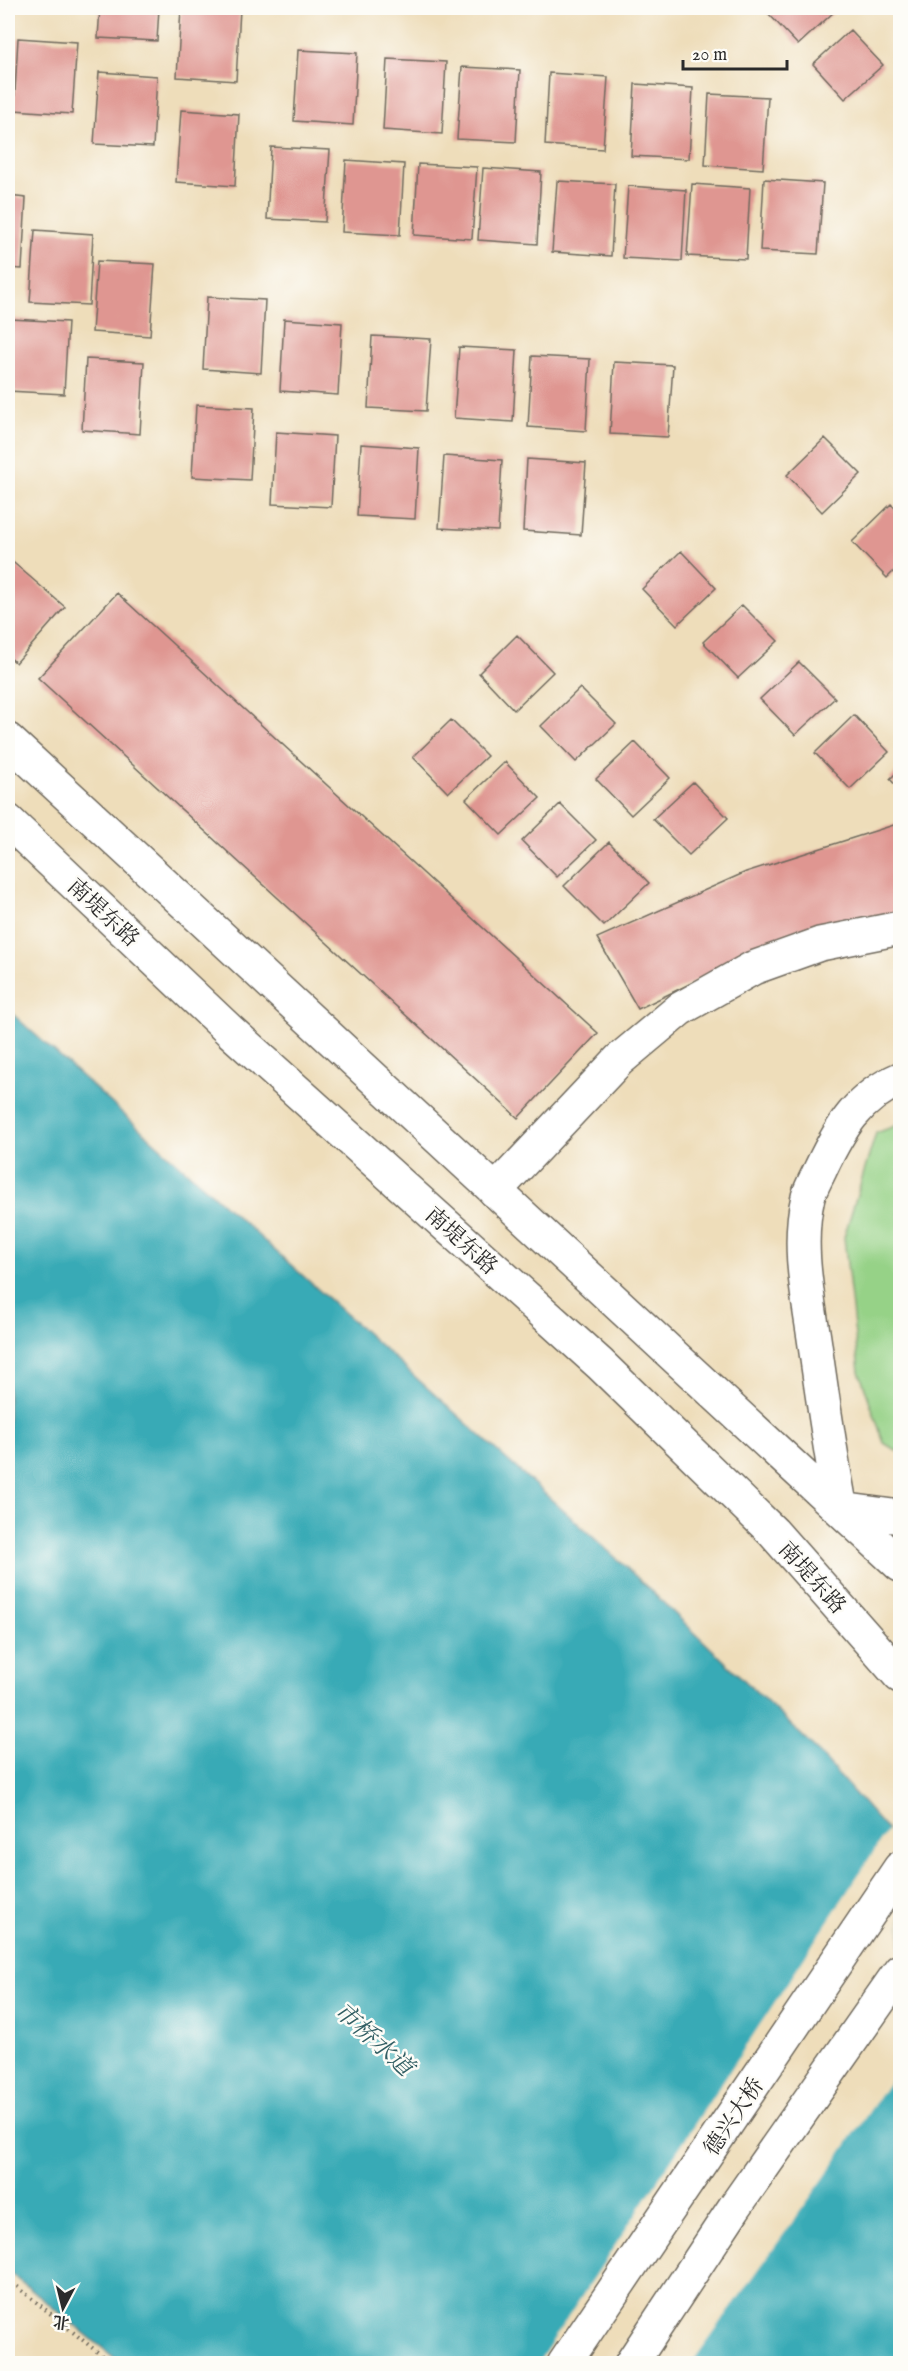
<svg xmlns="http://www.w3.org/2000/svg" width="908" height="2371" font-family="'IM FELL English','Noto Serif SC',serif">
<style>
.green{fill:#96d287;stroke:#607e59;stroke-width:1.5}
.water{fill:#39aab6;stroke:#326a70;stroke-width:1.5}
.pier{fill:#eeddba}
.building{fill:#df9691}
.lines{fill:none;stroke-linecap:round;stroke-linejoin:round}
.street-casing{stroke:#6f695d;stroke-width:36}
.secondary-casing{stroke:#6f695d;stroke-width:36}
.path{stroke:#6f695d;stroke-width:4;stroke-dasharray:1.5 4.5;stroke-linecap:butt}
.street{stroke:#fff;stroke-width:33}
.secondary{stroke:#fff;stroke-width:33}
.labels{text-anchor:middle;stroke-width:5;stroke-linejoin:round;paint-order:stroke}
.street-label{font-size:22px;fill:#2b2b2b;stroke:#fdfcf7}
.water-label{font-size:24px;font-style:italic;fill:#315e63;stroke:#fdfcf7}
</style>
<rect width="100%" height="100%" fill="#fdfcf7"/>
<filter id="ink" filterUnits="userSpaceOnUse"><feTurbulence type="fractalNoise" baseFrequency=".0167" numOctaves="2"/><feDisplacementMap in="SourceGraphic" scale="12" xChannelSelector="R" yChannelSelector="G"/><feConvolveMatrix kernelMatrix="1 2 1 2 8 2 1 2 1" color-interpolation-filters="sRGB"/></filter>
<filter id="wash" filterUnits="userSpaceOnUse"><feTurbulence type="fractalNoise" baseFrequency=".008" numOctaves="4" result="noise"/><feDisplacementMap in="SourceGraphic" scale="24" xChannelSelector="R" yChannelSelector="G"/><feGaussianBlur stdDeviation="1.35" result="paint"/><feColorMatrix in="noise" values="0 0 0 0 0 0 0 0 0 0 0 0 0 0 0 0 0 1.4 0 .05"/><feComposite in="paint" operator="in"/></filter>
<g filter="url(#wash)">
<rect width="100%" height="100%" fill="#eeddba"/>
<path class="green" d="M 900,1124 L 900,1453 L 884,1443 L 859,1371 L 844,1237 L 876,1133 Z"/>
<path class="water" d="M 8,1010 L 625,1566 L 813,1746 L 900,1845 L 900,2363 L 121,2363 L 8,2271 Z"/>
<path class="pier" d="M 889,1828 L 900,1841 L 900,2066 L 824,2178 L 691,2364 L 538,2363 Z"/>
<g id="blocks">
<path class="building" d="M 100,8 L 159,8 L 157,41 L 98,38 Z
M 181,8 L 240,9 L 236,81 L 177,77 Z
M 768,8 L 832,8 L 835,11 L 798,45 L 765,10 Z
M 850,30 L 883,65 L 845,99 L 813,64 Z
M 18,38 L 77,42 L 72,114 L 14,110 Z
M 298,50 L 357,53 L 353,125 L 294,121 Z
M 387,59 L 446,62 L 442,134 L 383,130 Z
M 462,67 L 520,70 L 516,142 L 457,139 Z
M 99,72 L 157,76 L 153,147 L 94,144 Z
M 549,73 L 608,77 L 603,149 L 545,145 Z
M 635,84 L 693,88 L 689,159 L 631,156 Z
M 709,94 L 768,97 L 763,169 L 705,165 Z
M 181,110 L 239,114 L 235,186 L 176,182 Z
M 271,147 L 330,150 L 325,222 L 267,219 Z
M 346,160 L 404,164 L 400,235 L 342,232 Z
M 418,164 L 477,167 L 472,239 L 414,235 Z
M 483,168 L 541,172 L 537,244 L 478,240 Z
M 764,179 L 823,183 L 818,254 L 760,251 Z
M 557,181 L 615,184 L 611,256 L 552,252 Z
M 692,184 L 750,188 L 746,259 L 687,256 Z
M 628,186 L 686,190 L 682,261 L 623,258 Z
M 8,196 L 26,198 L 22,269 L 8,268 Z
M 35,230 L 93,234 L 89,305 L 30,302 Z
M 97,261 L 155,264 L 150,336 L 92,332 Z
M 207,297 L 265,300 L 261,373 L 203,369 Z
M 10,319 L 68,322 L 64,394 L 8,391 Z
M 284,319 L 342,323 L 338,395 L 280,391 Z
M 372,336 L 431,339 L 426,411 L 368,408 Z
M 459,347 L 517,350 L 513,422 L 454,418 Z
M 532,356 L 590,359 L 586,431 L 528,427 Z
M 86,359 L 144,362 L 140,434 L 82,430 Z
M 614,362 L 673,365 L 668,437 L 610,434 Z
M 196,405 L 254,408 L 250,480 L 192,477 Z
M 276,432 L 335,436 L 331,507 L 272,504 Z
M 825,438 L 861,474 L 822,512 L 787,475 Z
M 361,444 L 419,448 L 415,519 L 357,516 Z
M 444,456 L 502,460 L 498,531 L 439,528 Z
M 527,459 L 586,463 L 581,535 L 523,531 Z
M 891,504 L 900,514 L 900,565 L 887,578 L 852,542 Z
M 681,551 L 716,588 L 677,625 L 642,589 Z
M 8,558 L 65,607 L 16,663 L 8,656 Z
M 117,593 L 598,1033 L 518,1118 L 38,678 Z
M 742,605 L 778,641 L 738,678 L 703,642 Z
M 517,635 L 553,672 L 514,710 L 479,673 Z
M 799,662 L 835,698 L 795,735 L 760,699 Z
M 580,688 L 616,724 L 576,762 L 541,726 Z
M 854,715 L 889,752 L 850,789 L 815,753 Z
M 451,720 L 487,756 L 448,793 L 413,757 Z
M 635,742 L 670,778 L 631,815 L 596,779 Z
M 505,762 L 540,798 L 501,835 L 466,799 Z
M 900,769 L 900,790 L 890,779 Z
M 693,782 L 728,818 L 689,855 L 653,819 Z
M 560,804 L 596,840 L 557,877 L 522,841 Z
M 900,823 L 900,913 L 733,963 L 638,1009 L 597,938 L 746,872 Z
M 609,842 L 649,883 L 604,926 L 564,886 Z"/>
</g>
</g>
<g filter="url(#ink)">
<use href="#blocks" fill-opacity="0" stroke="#6f695d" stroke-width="1.5"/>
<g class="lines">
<g class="street-casing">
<path id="street" d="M 495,1191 L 619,1060 L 680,1009 L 753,968 L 820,944 L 900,928"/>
</g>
<g class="secondary-casing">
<path id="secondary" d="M 8,740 L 900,1565
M 8,821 L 229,1030 L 600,1364 L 773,1532 L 900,1676
M 900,1079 C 858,1097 840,1128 821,1168 C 817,1177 811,1187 808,1197 C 797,1243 807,1292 814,1338 C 822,1395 830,1452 841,1509 L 900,1517
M 564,2364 L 900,1868
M 631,2364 L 734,2208 L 900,1971"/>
</g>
<path class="path" d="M 8,2279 L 112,2364"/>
<use href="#street" class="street"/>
<use href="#secondary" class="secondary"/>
</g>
</g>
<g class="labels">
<g class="street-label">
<text transform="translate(104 912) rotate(43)" y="8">南堤东路</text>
<text transform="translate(462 1240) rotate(42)" y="8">南堤东路</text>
<text transform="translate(813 1577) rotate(48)" y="8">南堤东路</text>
<text transform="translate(733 2116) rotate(-56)" y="8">德兴大桥</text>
</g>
<g class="water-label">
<text transform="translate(374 2039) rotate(42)" y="8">市桥水道</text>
</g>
</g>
<rect width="908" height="2371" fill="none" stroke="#fdfcf7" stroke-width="30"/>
<g transform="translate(63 2308) rotate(187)" stroke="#fdfcf7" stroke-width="4.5" paint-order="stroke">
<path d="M0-4.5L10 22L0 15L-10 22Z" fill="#2b2b2b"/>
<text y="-9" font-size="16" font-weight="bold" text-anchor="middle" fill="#2b2b2b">北</text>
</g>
<path d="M683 60v9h104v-9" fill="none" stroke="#2b2b2b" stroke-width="3"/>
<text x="692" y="60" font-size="18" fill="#2b2b2b" stroke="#fdfcf7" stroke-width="4.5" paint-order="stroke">20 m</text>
</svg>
